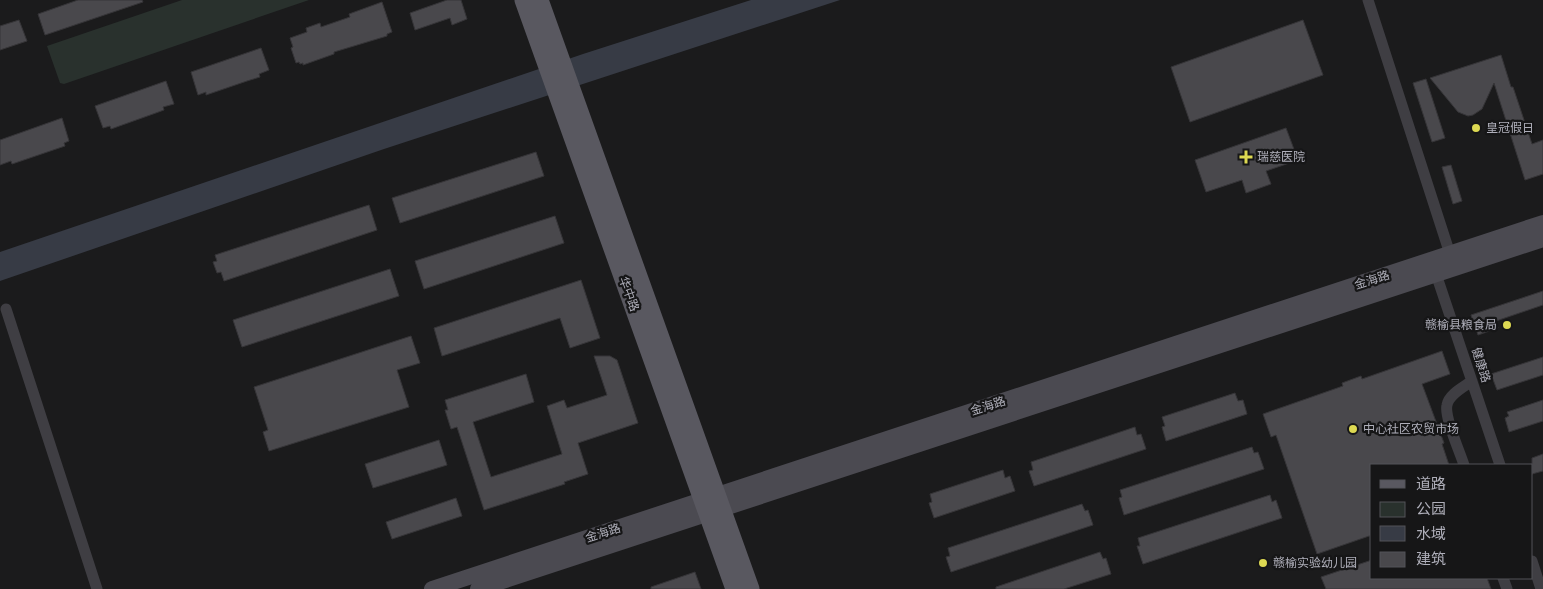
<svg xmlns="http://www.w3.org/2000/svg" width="1543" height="589" font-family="Roboto,'Noto Sans SC',sans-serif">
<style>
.green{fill:#29312d}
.water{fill:#373b45}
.building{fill:#49484c;stroke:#363538}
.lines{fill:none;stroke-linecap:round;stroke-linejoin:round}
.street{stroke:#3f3e43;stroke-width:11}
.secondary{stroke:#4b4a51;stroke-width:16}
.primary{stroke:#595860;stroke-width:19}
.poi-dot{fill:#ddd952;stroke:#161617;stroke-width:2}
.labels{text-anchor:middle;stroke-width:4.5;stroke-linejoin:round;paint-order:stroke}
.poi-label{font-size:12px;fill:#afafba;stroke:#161617;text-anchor:start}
.street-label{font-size:12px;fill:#afafba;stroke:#161617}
</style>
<rect width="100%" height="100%" fill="#1b1b1c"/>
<path class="green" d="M 182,0 L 309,0 L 64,84 L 60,83 L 47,46 Z"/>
<path class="water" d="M 751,0 L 840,0 L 384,149 L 0,281 L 0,252 L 583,54 Z"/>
<path class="building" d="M 78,0 L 142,0 L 143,2 L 45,35 L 38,14 Z
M 447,0 L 461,0 L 467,19 L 452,25 L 450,18 L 415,30 L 410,13 Z
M 382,2 L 392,32 L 387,34 L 387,36 L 334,52 L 334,54 L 303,65 L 303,63 L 300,64 L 299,62 L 296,63 L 291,48 L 293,47 L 290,38 L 307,32 L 306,28 L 320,23 L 321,27 L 350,17 L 349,14 Z
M 19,20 L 27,41 L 0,50 L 0,26 Z
M 1303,20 L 1323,75 L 1190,122 L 1171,67 Z
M 261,48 L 269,70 L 259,74 L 260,77 L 247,81 L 206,95 L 206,92 L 198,95 L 191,72 Z
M 1501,55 L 1511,87 L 1513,87 L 1532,144 L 1543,140 L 1543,174 L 1525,180 L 1494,83 L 1482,109 L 1473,115 L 1468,116 L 1458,112 L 1430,78 Z
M 1426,79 L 1445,138 L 1432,142 L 1413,83 Z
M 166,81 L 174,104 L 163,107 L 164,110 L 153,114 L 111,129 L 110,126 L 103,128 L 95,106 Z
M 62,118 L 69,141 L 64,143 L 65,146 L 12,164 L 11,161 L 0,165 L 0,140 Z
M 1286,128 L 1298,160 L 1266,171 L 1271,184 L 1246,193 L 1242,180 L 1206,192 L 1195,160 Z
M 536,152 L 544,176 L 400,223 L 392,198 Z
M 1451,165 L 1462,201 L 1453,204 L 1442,167 Z
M 369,205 L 377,230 L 224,281 L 221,272 L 217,273 L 213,262 L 217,261 L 215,255 Z
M 555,216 L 564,243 L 424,289 L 415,261 Z
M 390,269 L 399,296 L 242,347 L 233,320 Z
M 581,280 L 600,338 L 570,348 L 560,318 L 442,356 L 434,328 Z
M 1543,291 L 1543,305 L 1496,321 L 1498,328 L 1478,335 L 1471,315 Z
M 411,336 L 420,363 L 397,370 L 409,407 L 269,451 L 263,432 L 268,430 L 254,387 Z
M 1442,351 L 1450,374 L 1422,384 L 1444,443 L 1442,444 L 1449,465 L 1372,465 L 1372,535 L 1317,554 L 1276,435 L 1271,437 L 1263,414 L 1343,386 L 1342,383 L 1361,376 L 1362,379 Z
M 594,356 L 610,356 L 617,360 L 638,423 L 578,443 L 588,474 L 564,482 L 565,484 L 484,510 L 457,427 L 451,429 L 445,410 L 448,410 L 445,400 L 526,374 L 534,402 L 473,422 L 491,477 L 562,454 L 547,406 L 564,400 L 567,408 L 607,395 Z
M 1543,357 L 1543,375 L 1497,390 L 1491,374 Z
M 1235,393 L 1238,401 L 1243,400 L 1247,414 L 1166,441 L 1162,427 L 1165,426 L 1162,417 Z
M 1543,400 L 1543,421 L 1509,432 L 1505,418 L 1509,416 L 1507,412 Z
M 1135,427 L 1137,435 L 1141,434 L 1146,449 L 1034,486 L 1029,471 L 1033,470 L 1031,462 Z
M 439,440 L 447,465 L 373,488 L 365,464 Z
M 1252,447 L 1254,453 L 1258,452 L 1264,469 L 1124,515 L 1119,498 L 1122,497 L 1120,490 Z
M 1543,454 L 1543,471 L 1532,474 L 1532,458 Z
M 1003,470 L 1005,478 L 1010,476 L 1015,491 L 934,518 L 929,503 L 932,502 L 930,494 Z
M 1270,495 L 1272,502 L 1276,500 L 1282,518 L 1143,564 L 1137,546 L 1140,546 L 1138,538 Z
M 456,498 L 462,516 L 392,539 L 386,522 Z
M 1082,504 L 1085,511 L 1088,510 L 1093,525 L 951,572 L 946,557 L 950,556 L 948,548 Z
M 1100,552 L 1103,559 L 1106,558 L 1111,574 L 1064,589 L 996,589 L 996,587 Z
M 1372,560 L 1372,578 L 1487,578 L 1491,589 L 1326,589 L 1321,577 Z
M 695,572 L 701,589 L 651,589 L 651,587 Z"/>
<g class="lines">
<path class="street" d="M 1368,0 L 1450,254
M 1436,274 L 1500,465
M 6,309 L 97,589
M 1464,465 C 1460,452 1444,417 1447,405 C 1449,394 1464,387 1472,381
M 1532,561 L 1541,589
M 1503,578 L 1507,589"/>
<path class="secondary" d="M 432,589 L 1543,223
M 478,589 L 1543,239"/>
<path class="primary" d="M 524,0 L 735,589
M 539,0 L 750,589"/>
</g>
<g class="poi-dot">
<circle cx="1476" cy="128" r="5"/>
<path d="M1243.5 149.5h5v5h5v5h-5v5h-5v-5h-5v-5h5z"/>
<circle cx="1507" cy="325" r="5"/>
<circle cx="1353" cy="429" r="5"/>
<circle cx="1263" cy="563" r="5"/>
</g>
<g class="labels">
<g class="poi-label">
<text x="1486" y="132">皇冠假日</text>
<text x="1257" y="161">瑞慈医院</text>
<text x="1497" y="329" text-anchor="end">赣榆县粮食局</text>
<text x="1363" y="433">中心社区农贸市场</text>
<text x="1273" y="567">赣榆实验幼儿园</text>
</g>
<g class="street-label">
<text transform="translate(1372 280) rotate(-18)" y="4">金海路</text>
<text transform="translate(629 294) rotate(70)" y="4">华中路</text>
<text transform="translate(1481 365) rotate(72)" y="4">健康路</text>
<text transform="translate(988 406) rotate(-18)" y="4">金海路</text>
<text transform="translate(603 533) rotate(-18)" y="4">金海路</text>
</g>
</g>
<rect x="1370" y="464" width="162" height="115" fill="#161617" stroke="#535358"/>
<rect x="1380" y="480" width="25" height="8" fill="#595860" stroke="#535358"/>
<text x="1416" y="489" font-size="15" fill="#afafba">道路</text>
<rect x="1380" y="502" width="25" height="15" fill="#29312d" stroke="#535358"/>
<text x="1416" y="514" font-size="15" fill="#afafba">公园</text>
<rect x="1380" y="526" width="25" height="15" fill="#373b45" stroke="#535358"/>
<text x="1416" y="539" font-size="15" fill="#afafba">水域</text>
<rect x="1380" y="552" width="25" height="15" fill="#49484c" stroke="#535358"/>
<text x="1416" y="564" font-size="15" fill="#afafba">建筑</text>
</svg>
